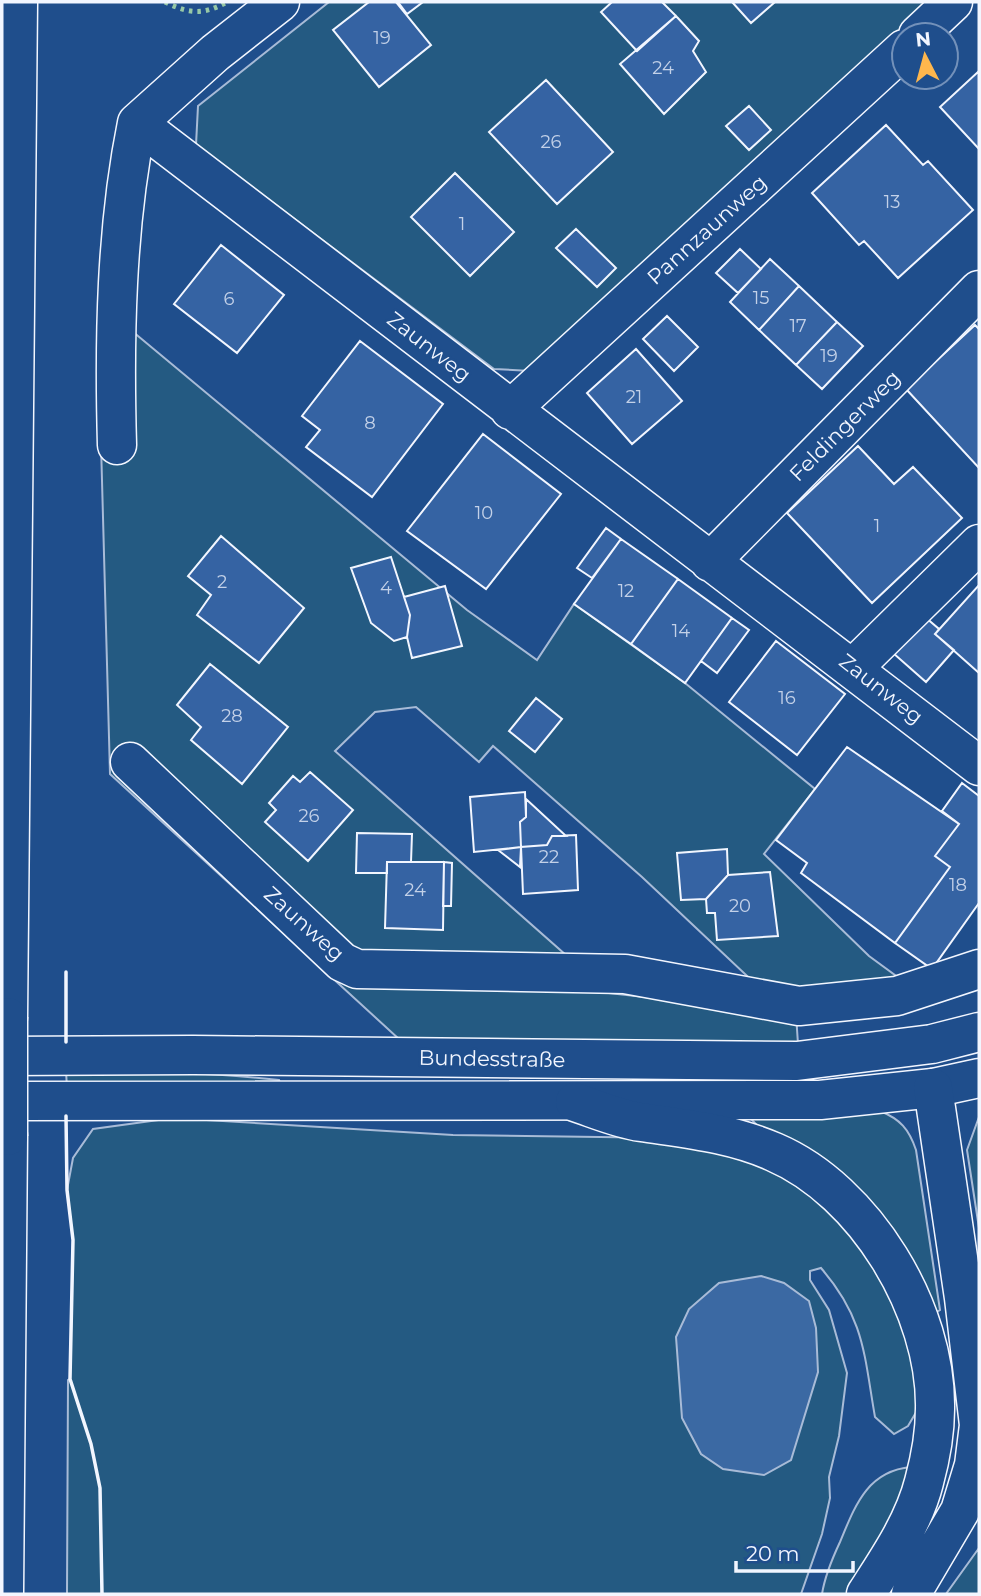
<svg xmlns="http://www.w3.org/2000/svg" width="981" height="1596" font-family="Montserrat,sans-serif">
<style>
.green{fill:#245a82;stroke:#a8bbd7;stroke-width:2}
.water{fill:#3b69a3;stroke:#a8bbd7;stroke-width:2}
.building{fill:#3563a3;stroke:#f2f6ff;stroke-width:2}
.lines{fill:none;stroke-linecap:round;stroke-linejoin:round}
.minor-casing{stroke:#f2f6ff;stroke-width:41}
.major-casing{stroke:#f2f6ff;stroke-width:41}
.highway-casing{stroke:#f2f6ff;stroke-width:41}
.minor{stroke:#1f4e8c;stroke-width:38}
.major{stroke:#1f4e8c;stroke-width:38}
.highway{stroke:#1f4e8c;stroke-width:38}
.highway-bridge-casing{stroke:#f2f6ff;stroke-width:41;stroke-linecap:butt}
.highway-bridge{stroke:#1f4e8c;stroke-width:38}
.hedge{stroke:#97c8a6;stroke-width:5;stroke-dasharray:3.5 5;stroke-linecap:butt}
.wall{stroke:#f2f6ff;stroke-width:3.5}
.labels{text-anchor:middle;stroke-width:5;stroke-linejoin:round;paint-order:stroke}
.number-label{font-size:18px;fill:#c3d1e8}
.street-label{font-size:21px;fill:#f2f6ff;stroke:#1f4e8c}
</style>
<rect width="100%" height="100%" fill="#1f4e8c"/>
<path class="green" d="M 329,2 L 932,2 L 531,371 L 494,369 L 196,145 L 198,106 Z
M 126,326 L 467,610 L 537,660 L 574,604 L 685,683 L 815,789 L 764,854 L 869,956 L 903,981 L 763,991 L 642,877 L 493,746 L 479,762 L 416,707 L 375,712 L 335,751 L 609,993 L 796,1014 L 798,1044 L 400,1040 L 110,774 L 101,444 Z
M 66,1071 C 137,1071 208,1072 279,1080 L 280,1083 L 67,1088 Z
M 880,1111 C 900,1119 909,1129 916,1150 L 940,1310 L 935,1313 L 752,1120 L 755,1117 Z
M 979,1117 L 979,1228 L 967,1150 Z
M 173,1118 L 453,1135 L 673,1138 L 778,1171 L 834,1212 L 889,1286 L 912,1356 L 918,1409 L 908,1426 L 894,1434 L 875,1417 C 864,1355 865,1319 821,1268 L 810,1271 L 810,1280 L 829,1310 L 847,1373 L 839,1436 L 829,1477 L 830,1498 L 822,1534 L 801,1594 L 67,1594 L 68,1380 L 70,1379 L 73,1240 L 67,1190 L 73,1158 L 93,1129 Z
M 911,1467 L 900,1501 L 855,1594 L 822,1594 C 825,1575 832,1559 840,1542 C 855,1506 867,1471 911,1467 Z
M 979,1548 L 979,1594 L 946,1594 Z"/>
<path class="water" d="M 761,1276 L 784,1283 L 809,1301 L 816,1328 L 818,1372 L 791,1460 L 764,1475 L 723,1469 L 701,1454 L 682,1418 L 676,1337 L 689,1309 L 719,1283 Z"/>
<path class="building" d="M 369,2 L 396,2 L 431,45 L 379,87 L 333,30 Z
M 398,2 L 423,2 L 407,14 Z
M 612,2 L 662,2 L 676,16 L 637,51 L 601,12 Z
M 732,2 L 775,2 L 751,23 Z
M 676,16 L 699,41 L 693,51 L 706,72 L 664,114 L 620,64 Z
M 979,71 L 979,149 L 940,107 Z
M 546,80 L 613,152 L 557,204 L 489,132 Z
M 749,106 L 771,130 L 749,150 L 726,126 Z
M 886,125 L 923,165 L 928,161 L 973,210 L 898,278 L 864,241 L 859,245 L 812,193 Z
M 455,173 L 514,232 L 470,276 L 411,217 Z
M 576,229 L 616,268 L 597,287 L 556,248 Z
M 221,245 L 284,295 L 237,353 L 174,304 Z
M 740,249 L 761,269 L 738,293 L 716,273 Z
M 770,259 L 799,286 L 759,330 L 730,302 Z
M 799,286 L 837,322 L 796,365 L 759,330 Z
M 667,316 L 698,347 L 674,371 L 643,339 Z
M 837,322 L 863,346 L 822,389 L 796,365 Z
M 975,325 L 979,329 L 979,468 L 906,389 Z
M 360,341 L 443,404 L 372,497 L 306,447 L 320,430 L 302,416 Z
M 636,349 L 682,401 L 632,444 L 587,393 Z
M 483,434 L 561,494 L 486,589 L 407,531 Z
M 858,446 L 894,484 L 913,467 L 962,518 L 872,603 L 787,513 Z
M 606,528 L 621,539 L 592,578 L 577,568 Z
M 221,536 L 304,608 L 259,663 L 197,615 L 211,595 L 188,576 Z
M 621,539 L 678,579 L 631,644 L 574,604 Z
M 391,557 L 410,615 L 407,637 L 394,641 L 371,623 L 351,568 Z
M 678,579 L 732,618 L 685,683 L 631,644 Z
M 979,585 L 979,673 L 935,634 Z
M 445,586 L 462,646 L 412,658 L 407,637 L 410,615 L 404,597 Z
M 925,617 L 939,629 L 935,634 L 954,650 L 926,682 L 893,653 Z
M 732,618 L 749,630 L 717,673 L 701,661 Z
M 776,641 L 845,694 L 797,755 L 729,702 Z
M 210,664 L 288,727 L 242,784 L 191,740 L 201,727 L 177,705 Z
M 536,698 L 562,719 L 535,752 L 509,731 Z
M 847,747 L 959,824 L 935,856 L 950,867 L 895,943 L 801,873 L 807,863 L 776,840 Z
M 310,772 L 353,810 L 308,861 L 265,822 L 276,810 L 269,803 L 293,776 L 300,782 Z
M 962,783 L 979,796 L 979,903 L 932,969 L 895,943 L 950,867 L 935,856 L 959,824 L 942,811 Z
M 525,792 L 526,817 L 520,822 L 521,847 L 474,852 L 470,797 Z
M 526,799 L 566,836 L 552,836 L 547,845 L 521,847 L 520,822 L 526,817 Z
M 357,833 L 412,834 L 411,862 L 387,862 L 387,873 L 356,873 Z
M 576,835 L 578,890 L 523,894 L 521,847 L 547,845 L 552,836 Z
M 521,847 L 520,867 L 498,850 Z
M 727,849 L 728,875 L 706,899 L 681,900 L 677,853 Z
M 387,862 L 444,862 L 443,930 L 385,928 Z
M 444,862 L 452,863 L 451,906 L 443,906 Z
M 770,872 L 778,936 L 717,940 L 715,913 L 707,913 L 706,899 L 728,875 Z"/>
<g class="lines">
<g class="minor-casing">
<path id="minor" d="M 918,35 L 953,2
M 137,123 L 215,53 L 280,2
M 510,410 L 904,49
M 117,445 C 114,339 116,227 137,123 L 979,766
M 710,562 L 979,290
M 854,667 L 979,544
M 130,762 L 342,962 L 357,969 L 625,974 L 799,1006 L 897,996 L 979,969"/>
</g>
<g class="major-casing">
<path id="major" d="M 2,1056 L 193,1055 L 797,1061 L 932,1044 L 979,1032
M 2,1101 L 820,1100 L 933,1088 L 979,1078"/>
</g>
<g class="highway-casing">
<path id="highway" d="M 8,1017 L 18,2
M 575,1102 C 596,1109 619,1119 641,1122 C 687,1129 731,1133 774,1152 C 865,1191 937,1310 935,1409 C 935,1431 930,1460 924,1482 C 914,1522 888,1560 866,1594
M 4,1594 L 8,1136
M 911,1594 L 960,1511 L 974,1465 L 979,1425 L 964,1298 L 933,1088"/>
</g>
<use href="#minor" class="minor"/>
<use href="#major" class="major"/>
<use href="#highway" class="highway"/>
<g class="highway-bridge-casing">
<path id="highway-bridge" d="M 8,1017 L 8,1136"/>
</g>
<use href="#highway-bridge" class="highway-bridge"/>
<path class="hedge" d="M 165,2 C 189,14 204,15 227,2"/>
<path class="wall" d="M 66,972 L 66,1042
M 66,1116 L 67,1190 L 73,1240 L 70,1379 L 91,1444 L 100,1488 L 102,1594"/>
</g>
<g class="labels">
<g class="number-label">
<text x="382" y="44">19</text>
<text x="663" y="74">24</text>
<text x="551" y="148">26</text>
<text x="892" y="208">13</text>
<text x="462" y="230">1</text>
<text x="761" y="304">15</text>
<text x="229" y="305">6</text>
<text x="798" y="332">17</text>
<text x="829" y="362">19</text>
<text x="634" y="403">21</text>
<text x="370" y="429">8</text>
<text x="484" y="519">10</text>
<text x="877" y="532">1</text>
<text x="222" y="588">2</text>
<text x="386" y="594">4</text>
<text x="626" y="597">12</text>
<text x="681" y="637">14</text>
<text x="787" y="704">16</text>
<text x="232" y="722">28</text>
<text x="309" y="822">26</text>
<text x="549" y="863">22</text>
<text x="958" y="891">18</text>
<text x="415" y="896">24</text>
<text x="740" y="912">20</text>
</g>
<g class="street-label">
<text transform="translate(707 230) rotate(-42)" y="7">Pannzaunweg</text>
<text transform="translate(429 347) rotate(38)" y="7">Zaunweg</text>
<text transform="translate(845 426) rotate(-45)" y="7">Feldingerweg</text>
<text transform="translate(881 689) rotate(38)" y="7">Zaunweg</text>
<text transform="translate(304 924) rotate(42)" y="7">Zaunweg</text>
<text transform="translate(492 1059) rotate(1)" y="7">Bundesstraße</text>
</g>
</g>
<rect width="981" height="1596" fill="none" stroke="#f2f6ff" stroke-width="7"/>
<g transform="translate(925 56) rotate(354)"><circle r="33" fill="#1f4e8c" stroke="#7391ba" stroke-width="2"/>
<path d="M0-5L12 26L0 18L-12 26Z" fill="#ffb74d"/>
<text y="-10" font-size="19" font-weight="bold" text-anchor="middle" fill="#f2f6ff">N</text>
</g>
<path d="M736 1561v10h117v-10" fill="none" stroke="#f2f6ff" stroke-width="3.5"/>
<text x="746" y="1561" font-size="21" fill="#f2f6ff" stroke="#1f4e8c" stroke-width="5" paint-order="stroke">20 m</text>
</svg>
